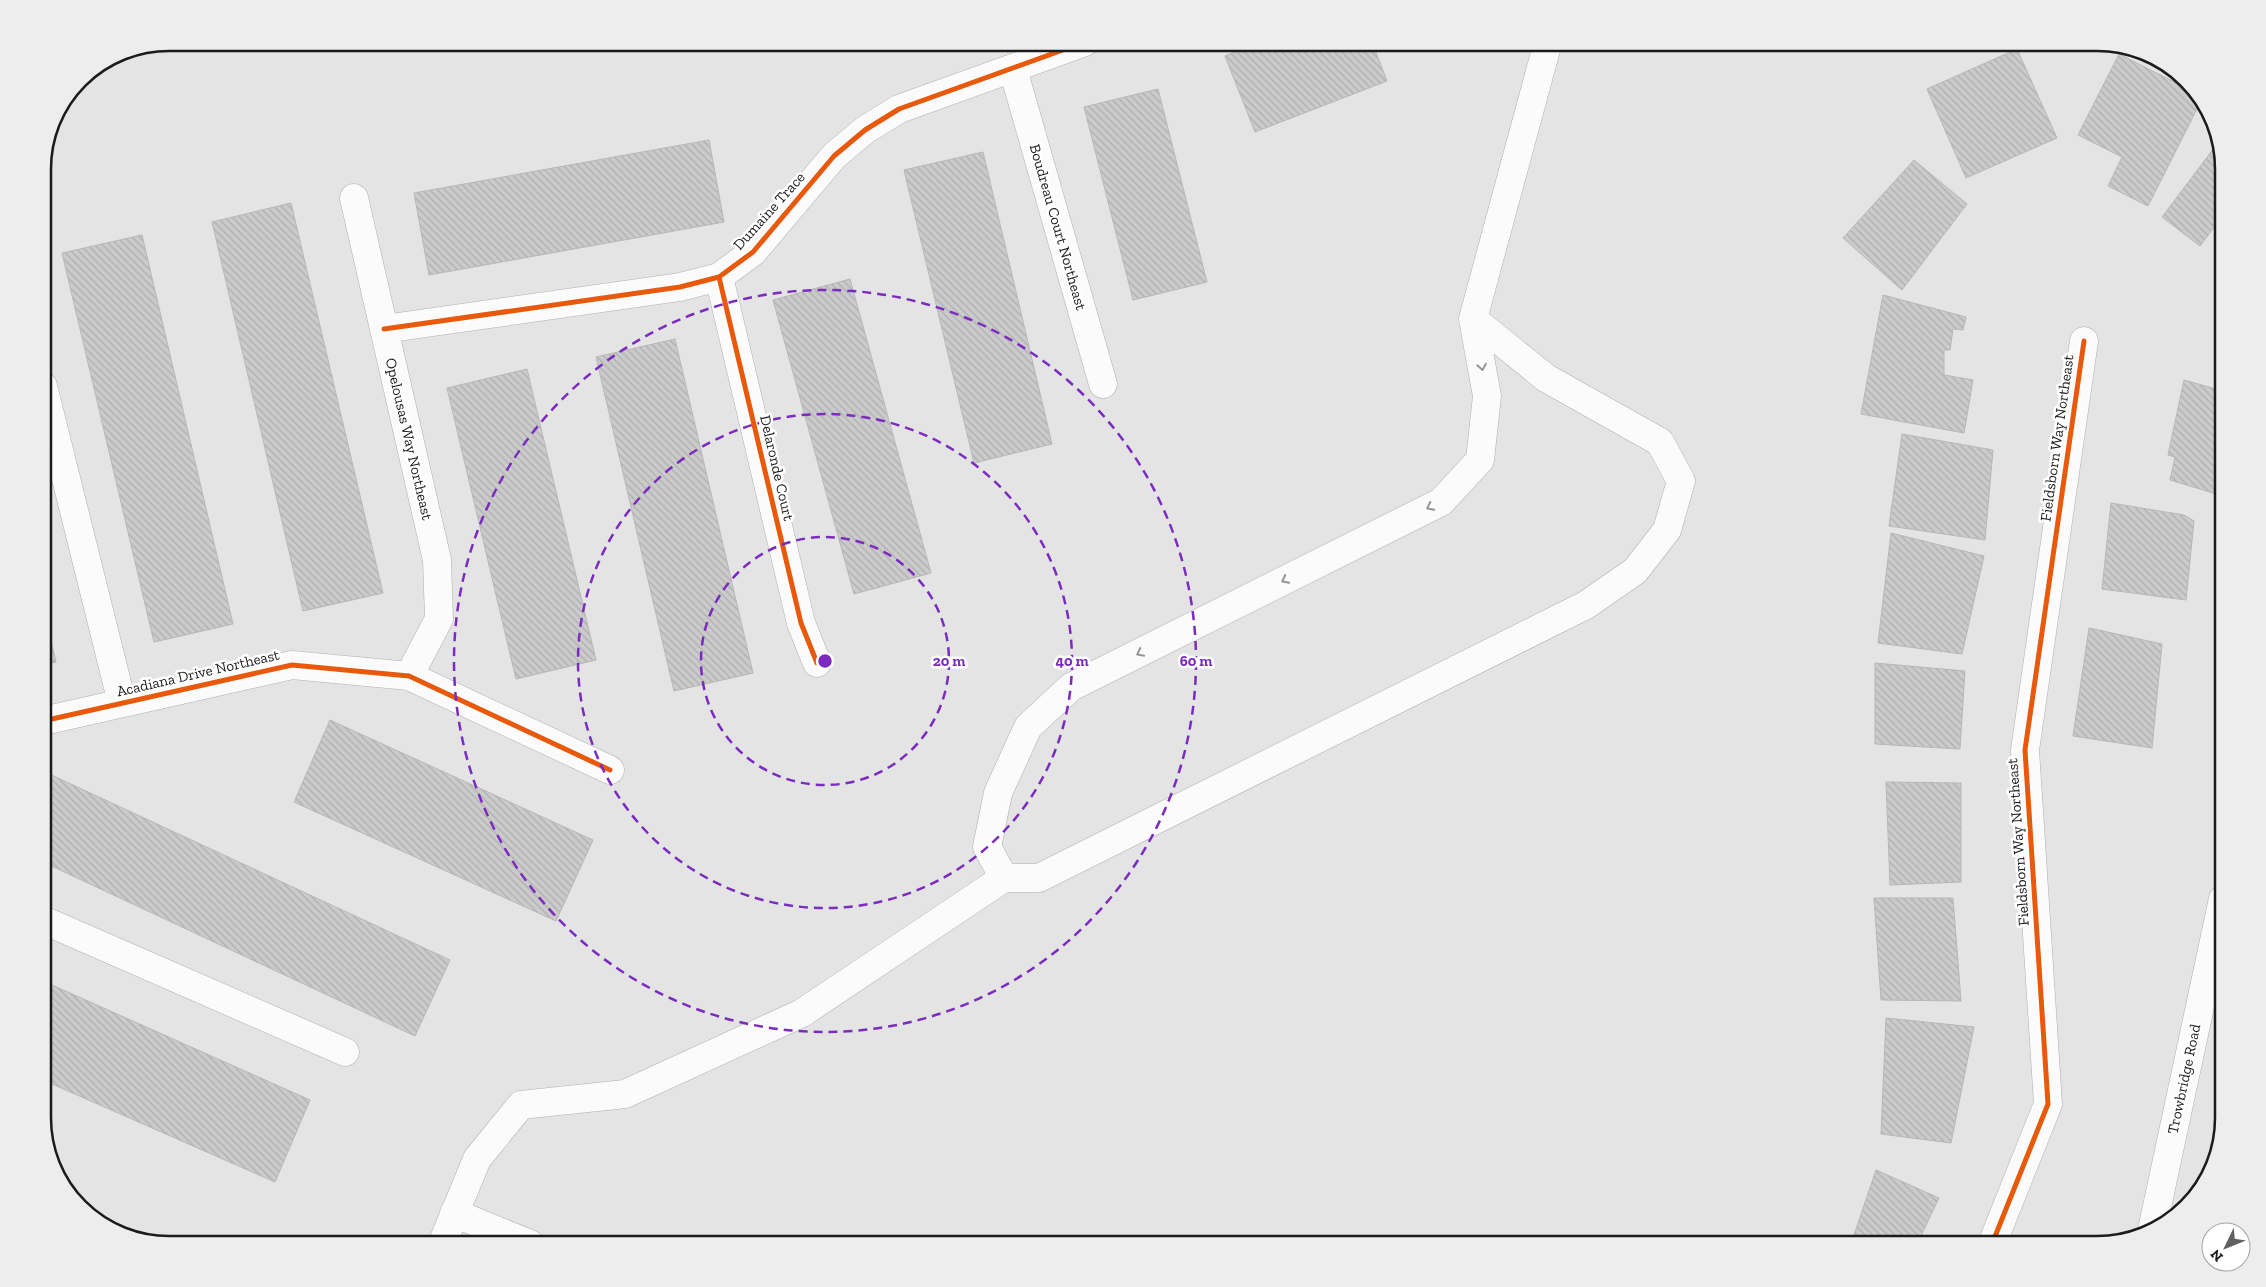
<svg xmlns="http://www.w3.org/2000/svg" width="2266" height="1287" font-family="'Zilla Slab',serif">
<style>
.building{fill:url(#building-back-hatch);stroke:#b7b7b8}
.lines{fill:none;stroke-linecap:round;stroke-linejoin:round}
.minor-casing{stroke:#afafb0;stroke-width:29}
.minor{stroke:#fbfbfb;stroke-width:28}
.cycleway-casing{stroke:#fff;stroke-width:8}
.cycleway{stroke:#e8590c;stroke-width:5}
.oneway{stroke:#969697}
.ring{fill:none;stroke:#7b2cbf;stroke-width:2.5;stroke-dasharray:9 6}
.labels{text-anchor:middle;stroke-width:5;stroke-linejoin:round;paint-order:stroke}
.street-label{font-size:15px;fill:#1b1b1c;stroke:#fff}
.rim{fill:none;stroke:#1b1b1c;stroke-width:2.5}
.centre{fill:#7b2cbf;stroke:#fff;stroke-width:2.5}
.ring-label{font-size:15px;text-anchor:middle;font-weight:bold;fill:#7b2cbf;stroke:#fff;stroke-width:5;stroke-linejoin:round;paint-order:stroke}
</style>
<defs>
<pattern id="building-back-hatch" width="6" height="6" patternUnits="userSpaceOnUse" patternTransform="scale(1.25)"><rect width="6" height="6" fill="#cbcbcc"/><path d="M-1 5l2 2M0 0l6 6M5-1l2 2" fill="none" stroke="#aeaeaf"/></pattern>
</defs>
<rect width="100%" height="100%" fill="#e4e4e5"/>
<path class="building" d="M 1258,42 L 1372,42 L 1387,81 L 1255,132 L 1225,56 Z
M 2017,49 L 2057,138 L 1966,178 L 1927,89 Z
M 2119,54 L 2194,92 L 2202,99 L 2148,206 L 2108,186 L 2122,157 L 2078,135 Z
M 1158,89 L 1207,282 L 1133,300 L 1084,107 Z
M 709,140 L 724,222 L 429,275 L 414,193 Z
M 2214,148 L 2220,153 L 2223,162 L 2223,233 L 2215,226 L 2200,246 L 2162,217 Z
M 983,152 L 1052,444 L 974,463 L 904,170 Z
M 1914,160 L 1967,204 L 1902,290 L 1843,238 Z
M 291,203 L 383,593 L 303,611 L 212,222 Z
M 142,235 L 233,624 L 154,642 L 62,253 Z
M 850,279 L 931,573 L 854,594 L 773,300 Z
M 1883,295 L 1966,317 L 1963,330 L 1953,329 L 1950,350 L 1944,350 L 1944,375 L 1973,380 L 1964,433 L 1861,414 Z
M 675,339 L 753,673 L 674,691 L 596,357 Z
M 527,369 L 596,660 L 516,679 L 447,388 Z
M 2184,380 L 2223,391 L 2223,496 L 2170,480 L 2175,457 L 2168,455 Z
M 1902,434 L 1993,450 L 1985,540 L 1889,526 Z
M 2111,503 L 2184,515 L 2194,521 L 2186,600 L 2102,589 Z
M 1891,533 L 1984,556 L 1962,654 L 1878,643 Z
M 43,607 L 56,662 L 43,665 Z
M 2089,628 L 2162,644 L 2152,748 L 2073,736 Z
M 1875,663 L 1965,671 L 1960,749 L 1875,744 Z
M 330,720 L 593,840 L 556,921 L 294,802 Z
M 45,772 L 450,960 L 415,1036 L 43,862 L 43,776 Z
M 1886,782 L 1961,783 L 1961,882 L 1890,885 Z
M 1874,898 L 1953,898 L 1961,1001 L 1881,1000 Z
M 43,981 L 310,1100 L 275,1182 L 43,1080 Z
M 1886,1018 L 1974,1027 L 1951,1143 L 1881,1134 Z
M 1876,1170 L 1939,1198 L 1917,1244 L 1851,1244 Z"/>
<g class="lines">
<g class="minor-casing">
<path id="minor" d="M 1013,69 L 1103,384
M 354,198 L 437,560 L 439,619 L 409,676
M 719,277 L 801,623 L 817,663
M 1473,319 L 1546,378 L 1660,442 L 1681,481 L 1667,530 L 1635,571 L 1586,605 L 1039,878 L 1004,878 L 987,847 L 998,793 L 1028,727 L 1071,687 L 1441,502 L 1480,460 L 1487,396 L 1473,319 L 1548,42
M 384,329 L 680,287 L 719,277 L 753,252 L 834,156 L 865,130 L 899,109 L 1085,42
M 43,386 L 122,703
M 43,721 L 292,665 L 409,676 L 610,770
M 43,920 L 345,1052
M 454,1213 L 530,1244
M 2152,1230 L 2223,899
M 442,1244 L 477,1159 L 521,1105 L 625,1094 L 802,1013 L 1004,878
M 1992,1244 L 2048,1104 L 2025,750 L 2084,341"/>
</g>
<use href="#minor" class="minor"/>
<g class="cycleway-casing">
<path id="cycleway" d="M 719,277 L 801,623 L 817,663
M 384,329 L 680,287 L 719,277 L 753,252 L 834,156 L 865,130 L 899,109 L 1085,42
M 43,721 L 292,665 L 409,676 L 610,770
M 1992,1244 L 2048,1104 L 2025,750 L 2084,341"/>
</g>
<use href="#cycleway" class="cycleway"/>
</g>
<defs><path id="oneway-chevron" d="M-2-3.5L2.5 0L-2 3.5" fill="none" stroke-width="1.6" stroke-linecap="round" stroke-linejoin="round" transform="scale(1.25)"/></defs>
<g class="oneway">
<use href="#oneway-chevron" transform="translate(1482 367) rotate(80)"/>
<use href="#oneway-chevron" transform="translate(1430 507) rotate(153)"/>
<use href="#oneway-chevron" transform="translate(1285 580) rotate(153)"/>
<use href="#oneway-chevron" transform="translate(1140 653) rotate(153)"/>
</g>
<g class="ring">
<circle cx="825" cy="661" r="124"/>
<circle cx="825" cy="661" r="247"/>
<circle cx="825" cy="661" r="371"/>
</g>
<g class="labels">
<g class="street-label">
<text transform="translate(769 211) rotate(-48)" y="5">Dumaine Trace</text>
<text transform="translate(1058 227) rotate(74)" y="5">Boudreau Court Northeast</text>
<text transform="translate(2057 438) rotate(-82)" y="5">Fieldsborn Way Northeast</text>
<text transform="translate(409 439) rotate(77)" y="5">Opelousas Way Northeast</text>
<text transform="translate(777 468) rotate(77)" y="5">Delaronde Court</text>
<text transform="translate(198 673) rotate(-13)" y="5">Acadiana Drive Northeast</text>
<text transform="translate(2018 842) rotate(-94)" y="5">Fieldsborn Way Northeast</text>
<text transform="translate(2184 1079) rotate(-78)" y="5">Trowbridge Road</text>
</g>
</g>
<path d="M0 0H2266V1287H0ZM169 51H2097A118 118 0 0 1 2215 169V1118A118 118 0 0 1 2097 1236H169A118 118 0 0 1 51 1118V169A118 118 0 0 1 169 51Z" fill="#ededed" fill-rule="evenodd"/>
<path class="rim" d="M169 51H2097A118 118 0 0 1 2215 169V1118A118 118 0 0 1 2097 1236H169A118 118 0 0 1 51 1118V169A118 118 0 0 1 169 51Z"/>
<circle cx="825" cy="661" r="8" class="centre"/>
<g class="ring-label">
<text x="949" y="666">20 m</text>
<text x="1072" y="666">40 m</text>
<text x="1196" y="666">60 m</text>
</g>
<g transform="translate(2226 1247) rotate(227)"><circle r="24" fill="#ffffff" stroke="#a4a4a4"/>
<path d="M0-4L9 19L0 12L-9 19Z" fill="#616162"/>
<text y="-8" font-size="14" font-weight="bold" text-anchor="middle" fill="#1b1b1c">N</text>
</g>
</svg>
